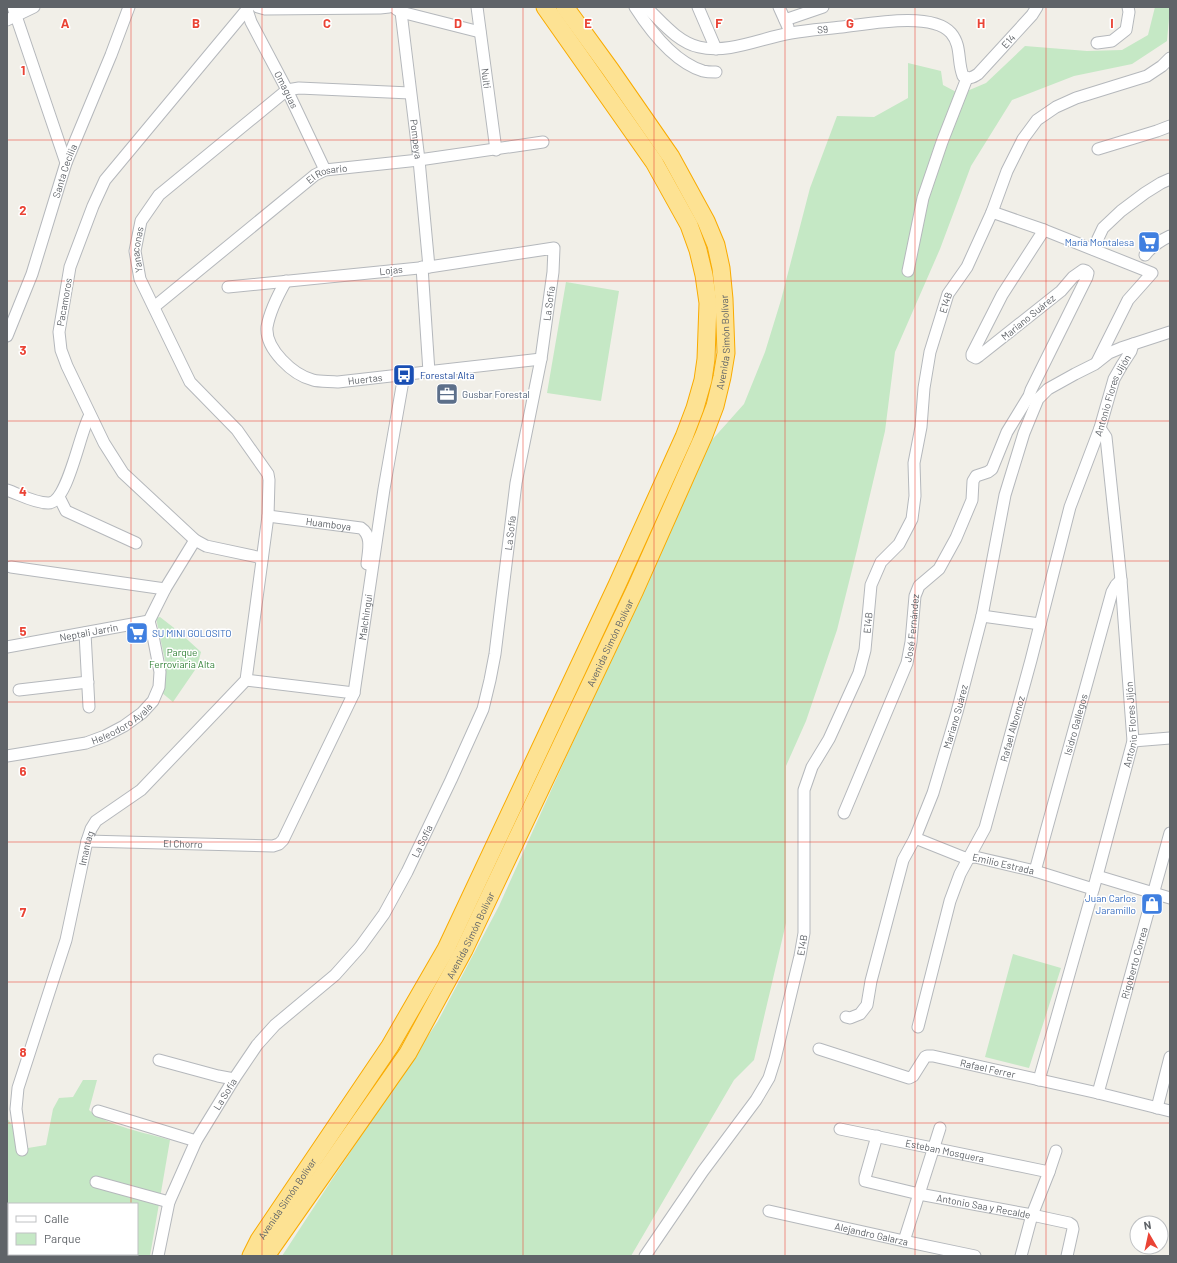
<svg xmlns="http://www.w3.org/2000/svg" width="1177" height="1263" font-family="Barlow,sans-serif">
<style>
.green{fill:#c5e8c5;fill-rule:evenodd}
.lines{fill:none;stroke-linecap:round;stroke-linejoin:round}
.minor-casing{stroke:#b5b8bc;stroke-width:13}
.highway-casing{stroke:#f9ab00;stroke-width:19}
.minor{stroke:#fff;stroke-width:11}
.highway{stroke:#fde293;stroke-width:17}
.grid{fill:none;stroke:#ea4335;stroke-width:1;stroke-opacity:0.55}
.labels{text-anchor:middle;stroke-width:3;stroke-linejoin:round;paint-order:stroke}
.street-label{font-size:10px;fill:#5f6368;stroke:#fff}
.shop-label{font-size:10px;fill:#366cbe;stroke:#fff;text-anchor:end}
.transit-label{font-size:10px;fill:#164399;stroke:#fff;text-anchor:start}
.service-label{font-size:10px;fill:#4e5e75;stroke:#fff;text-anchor:start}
.park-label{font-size:10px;fill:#348238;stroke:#fff}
.grid-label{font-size:13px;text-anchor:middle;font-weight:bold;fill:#ea4335;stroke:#fff;stroke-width:3;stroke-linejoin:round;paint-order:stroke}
</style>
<rect width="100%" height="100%" fill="#f1efe8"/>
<path class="green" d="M 1155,7 L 1170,7 L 1167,41 L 1132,64 L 1074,76 L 1012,100 L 971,166 L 940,249 L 895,352 L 885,431 L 857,550 L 837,630 L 806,721 L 786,766 L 786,923 L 754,1060 L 734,1080 L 631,1256 L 282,1256 L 331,1181 L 438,1021 L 499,906 L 568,753 L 711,441 L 744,404 L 765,352 L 781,300 L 810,188 L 837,116 L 874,117 L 908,98 L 908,63 L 941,71 L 943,85 L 960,94 L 986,83 L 1025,46 L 1087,51 L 1122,50 L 1148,35 Z
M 566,282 L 619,291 L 601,401 L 547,393 Z
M 160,617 L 178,631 L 201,652 L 197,667 L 173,702 L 161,692 L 166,665 L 156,618 Z
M 1013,954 L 1061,968 L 1029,1068 L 985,1057 Z
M 83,1080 L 97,1080 L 89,1110 C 107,1126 147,1133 170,1140 L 150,1256 L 7,1256 L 7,1118 L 28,1148 L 46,1145 L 53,1109 L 59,1098 L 73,1097 ZM 9,1204 L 137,1204 L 137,1254 L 9,1254 Z"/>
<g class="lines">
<g class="minor-casing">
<g id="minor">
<path d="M 13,7 L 66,163"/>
<path d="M 249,7 L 105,180 L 93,206 L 70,267 L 59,332 L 61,350 L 67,366 L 104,443 L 123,473 L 195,540 L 206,546 L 262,558"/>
<path d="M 258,7 L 265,9 L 380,8 L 389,7"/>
<path id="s1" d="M 477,7 L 496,150"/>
<path d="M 635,7 C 651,32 674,62 703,71 C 707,72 712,72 716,72"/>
<path id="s2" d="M 646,7 C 661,21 677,42 699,47 C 729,54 761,38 791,33 C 808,30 825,29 842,27 C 868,24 932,11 951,33 C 962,46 957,61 963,76 C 969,79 972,78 978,74 L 1032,15 L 1037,7"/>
<path d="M 698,7 L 716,49"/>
<path d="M 779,7 L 788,27"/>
<path d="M 396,9 L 401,12 L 480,32"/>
<path id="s3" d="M 247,10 L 251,22 L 287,90 L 325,170"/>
<path id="s4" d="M 401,12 L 419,160 L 429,267"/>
<path d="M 7,20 L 34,7"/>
<path d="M 785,20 L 823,7"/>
<path d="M 1097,43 L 1112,41 L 1126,30 L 1129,12 L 1128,7"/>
<path d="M 1098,149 L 1157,131 L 1170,126"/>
<path d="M 992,212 L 1044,230 L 1152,273 L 1128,300 L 1097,362"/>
<path d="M 1093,249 L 1103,228 L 1121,211 L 1145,193 L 1161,183 L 1170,179"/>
<path d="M 1145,255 C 1152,246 1159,241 1170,236"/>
<path d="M 422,267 L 429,372"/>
<path d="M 908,271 L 923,198 L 942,142 L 967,78"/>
<path id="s5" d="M 286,281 C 278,295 270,310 267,327 C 265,349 293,375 313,380 C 320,382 330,381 338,382 L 541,359"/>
<path id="s6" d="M 154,307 L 315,175 L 325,170 L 419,160 L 543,142"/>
<path id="s7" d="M 7,336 L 32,274 L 66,163 L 111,55 L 129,7"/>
<path d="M 7,490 C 19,494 34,503 48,503 C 68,504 80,430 90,415"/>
<path d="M 59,497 L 66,511 L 136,543"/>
<path id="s8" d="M 268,516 L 361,528 C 373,536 368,552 367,564"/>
<path d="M 11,567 L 165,589"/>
<path d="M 982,616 L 1040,624"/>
<path d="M 149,621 L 165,589 L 195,540"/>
<path d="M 85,633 L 89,707"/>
<path id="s9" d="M 7,647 L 149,621"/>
<path d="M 246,680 L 354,693"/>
<path d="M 19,690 L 88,682"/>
<path d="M 1133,741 L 1170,738"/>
<path id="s10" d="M 7,756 L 86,743 L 105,736 L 124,726 L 142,713 L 153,701 L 159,687 L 160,672 L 153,636 L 149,621"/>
<path id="s11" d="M 844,813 L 907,663 L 911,642 L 915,596 L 919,586 L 939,569 L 956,538 L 972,500 L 973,481 L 976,476 L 988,472 L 992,469 L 1007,432 L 1029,396 L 1031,390 L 1087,277 L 1088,273 L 1086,271 L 1083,270 L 1073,277 L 1061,291 L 979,356 L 976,358 L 972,356 L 972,354 L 1002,295 L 1044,230"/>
<path id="s12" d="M 915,838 L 965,858 L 975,857 L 1035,871 L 1093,889"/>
<path id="s13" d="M 87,841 L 273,846 L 279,844 L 283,840 L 354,693 L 384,489 L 404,375"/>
<path id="s14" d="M 1035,871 L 1112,592 L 1116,585 L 1121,580"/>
<path d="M 1097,876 L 1170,898"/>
<path id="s15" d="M 846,1017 L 850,1018 L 860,1014 L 867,1005 L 871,981 L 903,860 L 915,838 L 933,793 L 957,712 L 982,616 L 1005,495 L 1024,433 L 1038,399 L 1048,389 L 1075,374 L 1095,364 L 1109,353 L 1121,348 L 1170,332"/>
<path id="s16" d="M 918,1027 L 950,901 L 960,874 L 985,828 L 1031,660 L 1070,507 L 1100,428 L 1114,379 L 1122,365 L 1131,351 L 1133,344"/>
<path id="s17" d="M 819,1049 L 909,1078 L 913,1076 L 925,1057 L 927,1056 L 933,1056 L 1098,1093 L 1170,1111"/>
<path d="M 159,1060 L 218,1076 L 234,1079"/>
<path id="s18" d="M 1039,1080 L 1097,876 L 1133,741 L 1121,580 L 1106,437 L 1100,428"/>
<path id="s19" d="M 1098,1093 L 1170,833"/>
<path d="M 1157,1108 L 1170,1057"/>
<path d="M 98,1111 L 196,1141"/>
<path id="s20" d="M 840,1129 L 1049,1172"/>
<path id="s21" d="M 877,1136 L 865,1178 L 865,1181 L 919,1194 L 1032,1215 L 1069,1223 L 1072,1225 L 1073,1229 L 1067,1256"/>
<path id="s22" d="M 22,1150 L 16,1109 L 18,1088 L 66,940 L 87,841 L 91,829 L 96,821 L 141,790 L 246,680 L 268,516 L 269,480 L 268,474 L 237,430 L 190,382 L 140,279 L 135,251 L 141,221 L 159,195 L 287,90 L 299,88 L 410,93"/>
<path d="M 96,1182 L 169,1202"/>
<path id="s23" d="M 769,1211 L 904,1241 L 975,1256"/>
<path d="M 904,1241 L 940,1128"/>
<path d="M 110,1254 L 117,1256"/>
<path id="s24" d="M 158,1256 L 169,1202 L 196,1141 L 234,1079 L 257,1045 L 275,1025 L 335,975 L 360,947 L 384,914 L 407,872 L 451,780 L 483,709 L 490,680 L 495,654 L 516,483 L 541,359 L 553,272 L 554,248 L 429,267 L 228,287"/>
<path id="s25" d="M 645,1256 L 703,1171 L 756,1100 L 769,1078 L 775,1059 L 800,956 L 804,933 L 804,790 L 812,767 L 829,739 L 859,673 L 865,650 L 871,585 L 881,562 L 899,544 L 912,519 L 915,496 L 914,463 L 921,427 L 924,388 L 930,352 L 948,294 L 967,267 L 992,212 L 1007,171 L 1023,139 L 1037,120 L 1056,107 L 1076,98 L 1147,76 L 1162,66 L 1170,58"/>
<path d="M 1021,1256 L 1032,1215 L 1049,1172 L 1056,1151"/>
</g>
</g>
<g class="highway-casing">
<g id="highway">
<path id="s26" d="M 251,1256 L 259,1240 L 390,1046 L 446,949 L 617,585 L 684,437 L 695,408 L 703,380 L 706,359 L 708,303 L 704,275 L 698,250 L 689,225 L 654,162 L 545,7"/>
<path id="s27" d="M 266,1256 L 408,1053 L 464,950 L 635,590 L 704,435 L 715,406 L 722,377 L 726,353 L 724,299 L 721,268 L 716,245 L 706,221 L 671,157 L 610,69 L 565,7"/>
</g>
</g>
<use href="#minor" class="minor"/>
<use href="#highway" class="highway"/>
</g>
<path class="grid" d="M 131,7 L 131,1204M 262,7 L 262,1256M 392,7 L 392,1256M 523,7 L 523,1256M 654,7 L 654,1256M 785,7 L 785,1256M 915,7 L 915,1256M 1046,7 L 1046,1256M 7,140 L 1170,140M 7,281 L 1170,281M 7,421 L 1170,421M 7,561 L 1170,561M 7,702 L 1170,702M 7,842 L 1170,842M 7,982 L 1170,982M 7,1123 L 1170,1123M 131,1254 L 131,1256"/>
<defs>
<g id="supermarket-square" transform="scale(1.15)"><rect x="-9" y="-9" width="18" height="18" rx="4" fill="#3f7fe0" stroke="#fff"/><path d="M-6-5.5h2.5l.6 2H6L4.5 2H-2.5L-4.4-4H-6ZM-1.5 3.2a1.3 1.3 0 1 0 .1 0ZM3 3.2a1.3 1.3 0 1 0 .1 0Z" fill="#fff"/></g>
<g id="bus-square" transform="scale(1.15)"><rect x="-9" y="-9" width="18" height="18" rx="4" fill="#1a4fb4" stroke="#fff"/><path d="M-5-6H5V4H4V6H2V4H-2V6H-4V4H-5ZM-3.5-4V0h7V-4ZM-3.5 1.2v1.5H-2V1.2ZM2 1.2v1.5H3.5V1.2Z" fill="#fff"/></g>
<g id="office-square" transform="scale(1.15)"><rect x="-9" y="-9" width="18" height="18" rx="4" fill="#5c6f8a" stroke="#fff"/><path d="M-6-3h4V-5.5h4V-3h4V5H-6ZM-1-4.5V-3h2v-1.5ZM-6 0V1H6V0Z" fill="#fff"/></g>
<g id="shop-square" transform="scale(1.15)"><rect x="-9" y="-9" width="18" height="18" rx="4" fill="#3f7fe0" stroke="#fff"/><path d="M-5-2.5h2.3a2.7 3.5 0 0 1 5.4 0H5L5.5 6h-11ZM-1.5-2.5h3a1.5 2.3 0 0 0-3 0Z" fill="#fff"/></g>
</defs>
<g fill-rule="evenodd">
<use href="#supermarket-square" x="1149" y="242"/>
<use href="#bus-square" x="404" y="375"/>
<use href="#office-square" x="447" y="394"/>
<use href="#supermarket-square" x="137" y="633"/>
<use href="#shop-square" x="1152" y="904"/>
</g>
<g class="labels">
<g class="street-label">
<text dy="4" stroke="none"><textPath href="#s2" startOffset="193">S9</textPath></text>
<text dy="4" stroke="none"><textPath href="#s2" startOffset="431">E14</textPath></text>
<text dy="4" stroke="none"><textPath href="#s1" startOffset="72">Nulti</textPath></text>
<text dy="4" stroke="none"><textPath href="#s3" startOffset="89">Omaguas</textPath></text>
<text dy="4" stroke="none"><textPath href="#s4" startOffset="128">Pompeya</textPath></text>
<text dy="4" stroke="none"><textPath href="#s7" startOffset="175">Santa Cecilia</textPath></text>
<text dy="4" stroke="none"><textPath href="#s6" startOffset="220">El Rosario</textPath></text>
<text dy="4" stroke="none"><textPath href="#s22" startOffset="1021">Yanaconas</textPath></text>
<text transform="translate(391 270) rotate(-6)" y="4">Lojas</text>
<text transform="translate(64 302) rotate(-80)" y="4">Pacamoros</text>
<text dy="4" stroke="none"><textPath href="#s25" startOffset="1027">E14B</textPath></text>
<text dy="4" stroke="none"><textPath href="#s24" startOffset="1058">La Sofia</textPath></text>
<text transform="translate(1028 317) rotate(-39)" y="4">Mariano Suárez</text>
<text dy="4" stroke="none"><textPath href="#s27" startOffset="1029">Avenida Simón Bolívar</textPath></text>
<text dy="4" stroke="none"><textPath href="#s5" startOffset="177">Huertas</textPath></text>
<text dy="4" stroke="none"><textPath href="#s16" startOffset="663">Antonio Flores Jijón</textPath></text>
<text dy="4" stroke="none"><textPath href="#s8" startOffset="61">Huamboya</textPath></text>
<text dy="4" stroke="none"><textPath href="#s24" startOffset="825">La Sofía</textPath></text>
<text dy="4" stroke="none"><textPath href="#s13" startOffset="438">Malchingui</textPath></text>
<text dy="4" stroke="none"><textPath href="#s25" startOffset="690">E14B</textPath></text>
<text dy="4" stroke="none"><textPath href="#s11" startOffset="198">José Fernández</textPath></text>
<text dy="4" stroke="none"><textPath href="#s9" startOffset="83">Neptali Jarrin</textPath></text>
<text dy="4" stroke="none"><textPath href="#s27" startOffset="705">Avenida Simón Bolívar</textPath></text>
<text dy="4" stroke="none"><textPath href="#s15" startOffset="329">Mariano Suárez</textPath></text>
<text dy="4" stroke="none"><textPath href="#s10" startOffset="121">Heleodoro Ayala</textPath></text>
<text dy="4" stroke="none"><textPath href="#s14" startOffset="152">Isidro Gallegos</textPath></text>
<text dy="4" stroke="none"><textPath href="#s18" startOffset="368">Antonio Flores Jijón</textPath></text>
<text dy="4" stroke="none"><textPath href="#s16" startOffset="314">Rafael Albornoz</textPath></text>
<text dy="4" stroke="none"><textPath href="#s24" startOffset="501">La Sofía</textPath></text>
<text dy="4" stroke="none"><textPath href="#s13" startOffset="96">El Chorro</textPath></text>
<text dy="4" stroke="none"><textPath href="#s22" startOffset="312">Imantag</textPath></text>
<text dy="4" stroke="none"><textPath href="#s12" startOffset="93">Emilio Estrada</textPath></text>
<text dy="4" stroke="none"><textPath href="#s27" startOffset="381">Avenida Simón Bolívar</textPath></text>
<text dy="4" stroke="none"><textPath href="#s25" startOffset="354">E14B</textPath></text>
<text dy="4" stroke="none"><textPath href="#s19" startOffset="135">Rigoberto Correa</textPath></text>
<text dy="4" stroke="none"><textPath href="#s17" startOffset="186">Rafael Ferrer</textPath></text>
<text dy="4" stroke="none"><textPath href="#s24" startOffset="177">La Sofía</textPath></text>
<text dy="4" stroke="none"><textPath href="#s20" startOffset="107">Esteban Mosquera</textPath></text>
<text dy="4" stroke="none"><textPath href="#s26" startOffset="68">Avenida Simón Bolívar</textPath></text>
<text dy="4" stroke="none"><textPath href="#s21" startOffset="168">Antonio Saa y Recalde</textPath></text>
<text dy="4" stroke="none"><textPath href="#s23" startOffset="105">Alejandro Galarza</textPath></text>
</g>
<g class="shop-label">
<text x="1134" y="246">María Montalesa</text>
<text x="152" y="637" text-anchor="start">SU MINI GOLOSITO</text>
<text x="1136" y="902">Juan Carlos<tspan x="1136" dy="12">Jaramillo</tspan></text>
</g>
<g class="transit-label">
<text x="420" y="379">Forestal Alta</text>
</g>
<g class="service-label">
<text x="462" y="398">Gusbar Forestal</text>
</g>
<g class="park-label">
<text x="182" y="656">Parque<tspan x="182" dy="12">Ferroviaria Alta</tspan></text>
</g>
</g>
<g class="grid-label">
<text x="65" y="28">A</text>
<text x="196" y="28">B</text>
<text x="327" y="28">C</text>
<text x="458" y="28">D</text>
<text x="588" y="28">E</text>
<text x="719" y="28">F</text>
<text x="850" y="28">G</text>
<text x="981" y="28">H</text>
<text x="1112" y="28">I</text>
<text x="23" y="75">1</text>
<text x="23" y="215">2</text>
<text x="23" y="355">3</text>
<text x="23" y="496">4</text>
<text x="23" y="636">5</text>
<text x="23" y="776">6</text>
<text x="23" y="917">7</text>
<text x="23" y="1057">8</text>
</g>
<rect width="1177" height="1263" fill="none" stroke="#5f6368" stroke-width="16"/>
<rect x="8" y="1203" width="130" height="52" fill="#ffffff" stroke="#bfc1c3"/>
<rect x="16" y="1216" width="20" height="6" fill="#ffffff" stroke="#bfc1c3"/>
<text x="44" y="1223" font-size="12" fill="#5f6368">Calle</text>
<rect x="16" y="1233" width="20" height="12" fill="#c5e8c5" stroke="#bfc1c3"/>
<text x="44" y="1243" font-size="12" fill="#5f6368">Parque</text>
<g transform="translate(1149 1235) rotate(351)"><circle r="19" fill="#ffffff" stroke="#bfc1c3"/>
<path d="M0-3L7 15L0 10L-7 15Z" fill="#ea4335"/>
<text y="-6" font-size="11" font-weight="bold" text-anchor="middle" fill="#5f6368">N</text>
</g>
</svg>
